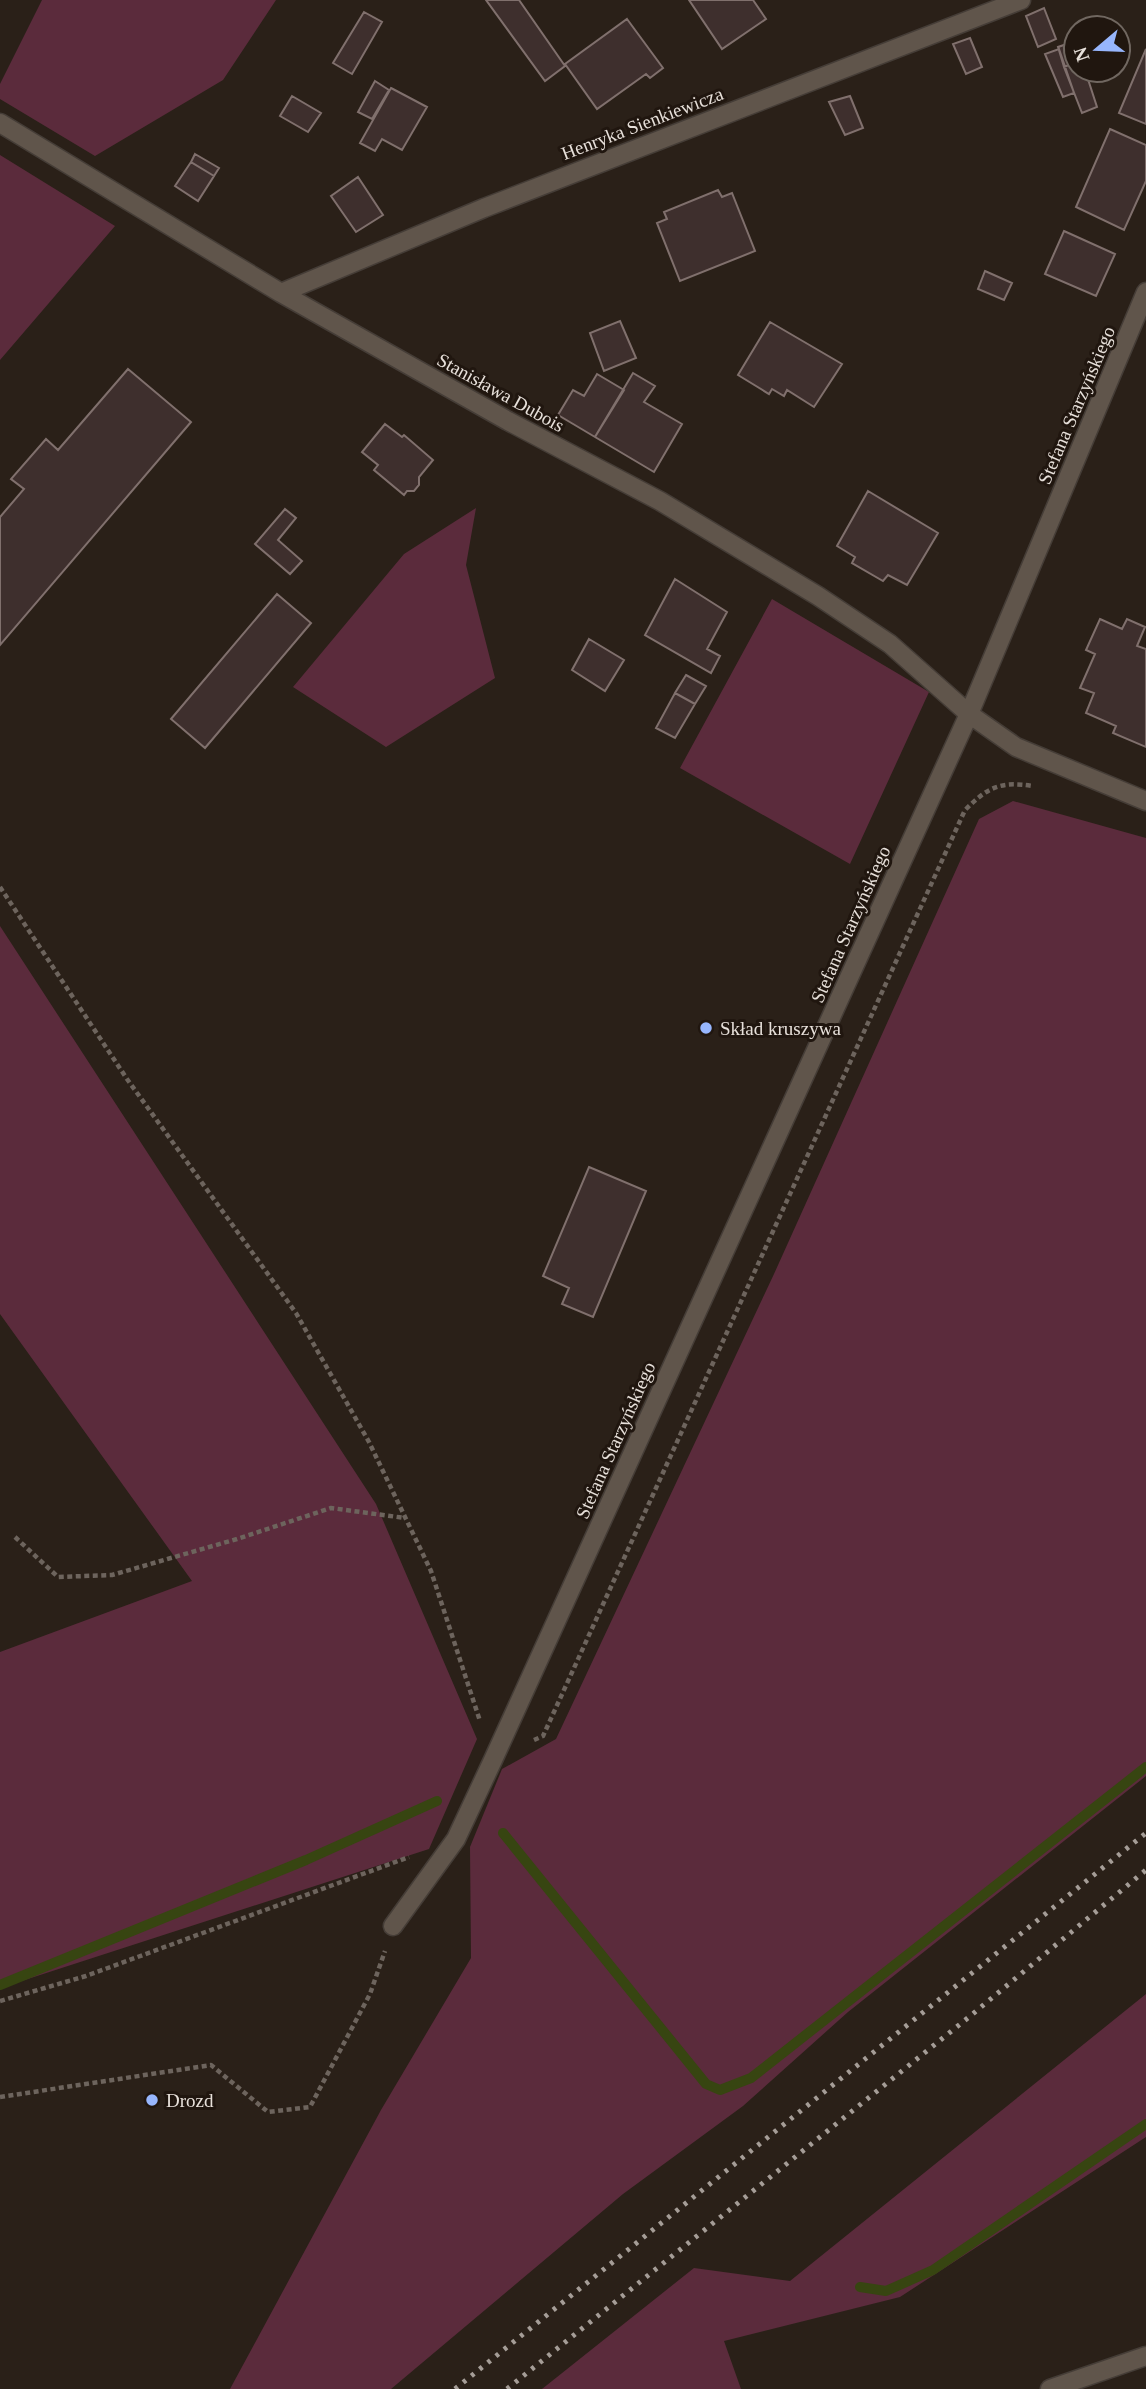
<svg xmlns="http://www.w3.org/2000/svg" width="1146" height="2389" font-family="'Times New Roman',serif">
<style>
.green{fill:#5b2b3c}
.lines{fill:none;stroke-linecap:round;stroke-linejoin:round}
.stream{stroke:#374511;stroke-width:10}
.building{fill:#3e2f2d;stroke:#80706d;stroke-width:2}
.minor-casing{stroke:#453d37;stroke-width:21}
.path{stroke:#6d645d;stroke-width:4.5;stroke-dasharray:5 3.5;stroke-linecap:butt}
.minor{stroke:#60554b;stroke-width:18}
.rail{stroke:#a59d97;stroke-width:5;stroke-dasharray:3.5 7;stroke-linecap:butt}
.poi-dot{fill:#97b6fd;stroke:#20160f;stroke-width:2.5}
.labels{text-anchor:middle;stroke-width:6;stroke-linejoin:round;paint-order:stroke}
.street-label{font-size:19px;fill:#e7e0da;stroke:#20160f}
.poi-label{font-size:19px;fill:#e7e0da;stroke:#20160f;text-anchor:start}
</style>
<rect width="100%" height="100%" fill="#2a2018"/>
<path class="green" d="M 42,0 L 276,0 L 223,80 L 95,156 L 0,99 L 0,84 Z
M 0,155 L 115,226 L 0,360 Z
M 476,508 L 466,565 L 495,678 L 386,747 L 293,687 L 404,554 Z
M 772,599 L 929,692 L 850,864 L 680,768 Z
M 1013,801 L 1146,838 L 1146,1776 L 848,2012 L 743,2106 L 623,2194 L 391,2389 L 230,2389 L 381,2110 L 471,1958 L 470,1847 L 502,1769 L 556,1739 L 774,1274 L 979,819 Z
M 0,926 L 376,1504 L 477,1739 L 429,1849 L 0,1988 L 0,1652 L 192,1581 L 0,1314 Z
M 1146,1994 L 1146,2137 L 900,2297 L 724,2341 L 741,2389 L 542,2389 L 694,2268 L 790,2281 Z"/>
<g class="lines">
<path class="stream" d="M 503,1833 L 706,2084 L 720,2090 L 751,2078 L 1146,1767
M 0,1985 L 306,1860 L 437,1801
M 860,2287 L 886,2291 L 933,2270 L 1146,2124"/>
</g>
<path class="building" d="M 486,0 L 519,0 L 565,66 L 545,81 Z
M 689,0 L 753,0 L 766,19 L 722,49 Z
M 1044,8 L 1056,39 L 1038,47 L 1026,16 Z
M 364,12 L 382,22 L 352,74 L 333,63 Z
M 627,19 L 663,68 L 650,78 L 646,74 L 597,109 L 565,64 Z
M 970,38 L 982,67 L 966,74 L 953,44 Z
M 1076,41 L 1076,62 L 1064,67 L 1058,47 Z
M 1059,49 L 1074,93 L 1063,97 L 1045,54 Z
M 1146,49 L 1146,124 L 1119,113 Z
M 1076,62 L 1076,70 L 1085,70 L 1097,107 L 1082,113 L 1064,67 Z
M 375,81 L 389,90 L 372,119 L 358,112 Z
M 391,88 L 427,107 L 402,150 L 382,139 L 375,151 L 360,143 Z
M 292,96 L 321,113 L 308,132 L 280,116 Z
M 850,96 L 863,128 L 845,135 L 829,102 Z
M 1110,129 L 1146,145 L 1146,181 L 1124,230 L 1076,207 Z
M 195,154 L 219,168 L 214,176 L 191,162 Z
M 191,162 L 214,176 L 198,201 L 175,186 Z
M 358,177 L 383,215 L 356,232 L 331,196 Z
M 718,190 L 722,197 L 732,193 L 755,251 L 680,281 L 657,223 L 667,219 L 664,212 Z
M 1064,231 L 1115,254 L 1096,296 L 1045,274 Z
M 985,271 L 1012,283 L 1004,300 L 978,289 Z
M 620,321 L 636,358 L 604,371 L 590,333 Z
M 770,322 L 842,364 L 814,407 L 787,390 L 784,396 L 772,389 L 769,394 L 738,375 Z
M 128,369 L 191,422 L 0,645 L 0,517 L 24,489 L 11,479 L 46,439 L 58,450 Z
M 633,373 L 655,386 L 644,402 L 682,424 L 654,472 L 595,437 Z
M 597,374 L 624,390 L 595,437 L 558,415 L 573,390 L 584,396 Z
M 385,424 L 402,437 L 404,435 L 433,460 L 419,477 L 419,485 L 414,491 L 407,491 L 404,495 L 374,470 L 378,465 L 362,452 Z
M 868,491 L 938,533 L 907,585 L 888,575 L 883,581 L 852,563 L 855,557 L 837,546 Z
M 285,509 L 296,518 L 278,540 L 302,561 L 290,574 L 255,544 Z
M 675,579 L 727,612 L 707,649 L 720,656 L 711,673 L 645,635 Z
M 277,594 L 311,623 L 205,748 L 171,719 Z
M 1100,619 L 1122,629 L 1127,619 L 1145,627 L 1137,646 L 1146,649 L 1146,747 L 1113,733 L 1116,726 L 1086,713 L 1094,693 L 1080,688 L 1095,654 L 1086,650 Z
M 589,639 L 624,660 L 605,691 L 572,670 Z
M 686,675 L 706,686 L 695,704 L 675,693 Z
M 675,693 L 695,704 L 675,738 L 656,728 Z
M 589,1167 L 646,1191 L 593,1317 L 562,1304 L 569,1288 L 543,1276 Z"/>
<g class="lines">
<g class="minor-casing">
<path id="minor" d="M 0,123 L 281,293 L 508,421 L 660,501 L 818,596 L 890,644 L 969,714 L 1016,747 L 1146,801
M 281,293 L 484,208 L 1021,0
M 393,1926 L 456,1839 L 493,1760 L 969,714 L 1146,292
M 1050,2389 L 1146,2356"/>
</g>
<path class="path" d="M 0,887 L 127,1079 L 296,1313 L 369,1442 L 431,1571 L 480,1721
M 15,1537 L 58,1577 L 112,1575 L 237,1539 L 331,1508 L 405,1518
M 534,1740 L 543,1736 L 965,810 C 988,787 1000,781 1033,786
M 0,2001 L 86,1976 L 409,1857
M 0,2097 L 211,2065 L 268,2112 L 310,2107 L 370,1994 L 385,1951"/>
<use href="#minor" class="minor"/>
<path class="rail" d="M 455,2389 L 1146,1833
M 507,2389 L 969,2017 L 1146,1870"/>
</g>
<g class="poi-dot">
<circle cx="706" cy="1028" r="7"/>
<circle cx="152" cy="2100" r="7"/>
</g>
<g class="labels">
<g class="street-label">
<text transform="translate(642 123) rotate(-21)" y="7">Henryka Sienkiewicza</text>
<text transform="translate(501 392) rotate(29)" y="7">Stanisława Dubois</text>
<text transform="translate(1076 405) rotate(-67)" y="7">Stefana Starzyńskiego</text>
<text transform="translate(850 924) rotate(-66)" y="7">Stefana Starzyńskiego</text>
<text transform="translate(615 1440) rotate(-66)" y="7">Stefana Starzyńskiego</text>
</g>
<g class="poi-label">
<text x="720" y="1035">Skład kruszywa</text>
<text x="166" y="2107">Drozd</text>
</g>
</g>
<g transform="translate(1097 49) rotate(251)"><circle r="33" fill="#20160f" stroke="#706760" stroke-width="2"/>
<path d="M0-5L12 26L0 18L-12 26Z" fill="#97b6fd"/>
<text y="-10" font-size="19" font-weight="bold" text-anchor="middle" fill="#e7e0da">N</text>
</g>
</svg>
